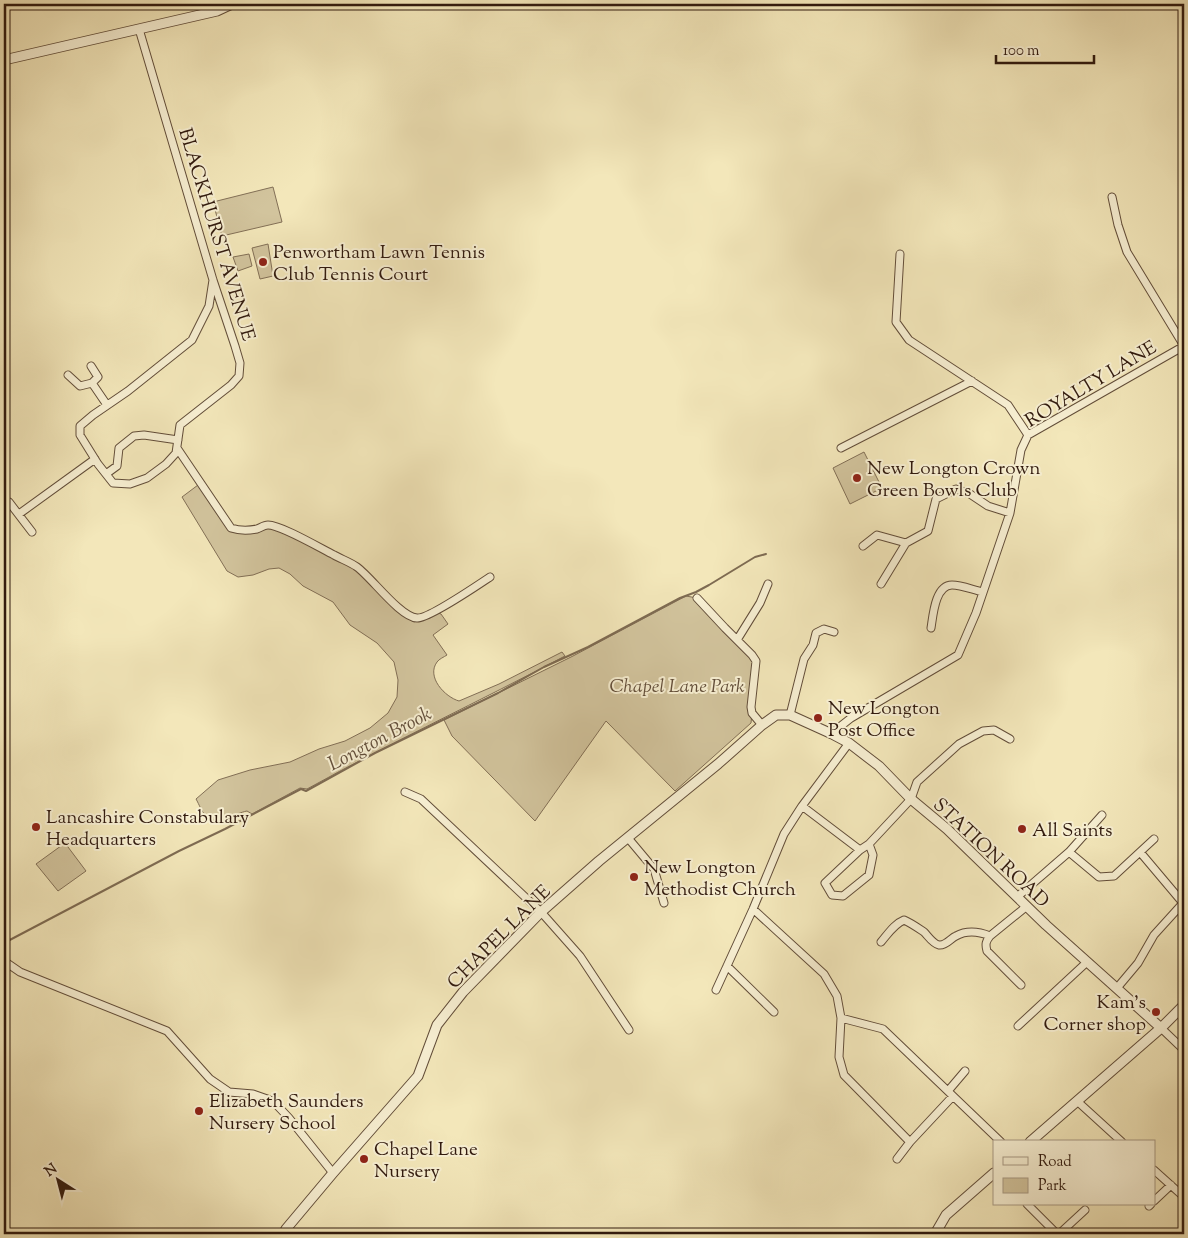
<svg xmlns="http://www.w3.org/2000/svg" width="1188" height="1238" font-family="'Sorts Mill Goudy',serif">
<style>
.green{fill:#d2c49d;stroke:#826f56}
.lines{fill:none;stroke-linecap:round;stroke-linejoin:round}
.stream{stroke:#7e6b52;stroke-width:2}
.minor-casing{stroke:#624d39;stroke-width:9}
.tertiary-casing{stroke:#624d39;stroke-width:11}
.minor{stroke:#f7efd2;stroke-width:7}
.tertiary{stroke:#f7efd2;stroke-width:9}
.poi-dot{fill:#8f2418;stroke:#f7efd2;stroke-width:2}
.labels{text-anchor:middle;stroke-width:4;stroke-linejoin:round;paint-order:stroke}
.street-label{font-size:19px;fill:#311a0e;stroke:#f7efd2}
.poi-label{font-size:19px;fill:#311a0e;stroke:#f7efd2;text-anchor:start}
.park-label{font-size:19px;font-style:italic;fill:#614d39;stroke:#f7efd2}
.water-label{font-size:20px;font-style:italic;fill:#64503c;stroke:#f7efd2}
</style>
<rect width="100%" height="100%" fill="#f3e7ba"/>
<filter id="stains"><feTurbulence type="fractalNoise" baseFrequency=".004" numOctaves="4"/><feColorMatrix values="0 0 0 0 .2 0 0 0 0 .09 0 0 0 0 .02 0 0 0 .5 -.17"/></filter>
<radialGradient id="worn" r=".72"><stop offset=".6" stop-color="#630" stop-opacity="0"/><stop offset="1" stop-color="#630" stop-opacity=".3"/></radialGradient>
<path class="green" d="M 273,187 L 282,222 L 222,236 L 213,202 Z
M 268,244 L 273,276 L 260,279 L 252,248 Z
M 249,254 L 252,266 L 238,271 L 233,257 Z
M 864,452 L 882,488 L 850,504 L 833,468 Z
M 198,485 L 228,528 L 264,528 L 281,530 L 355,568 L 405,617 L 414,622 L 421,620 L 438,613 L 441,614 L 448,624 L 433,635 L 447,655 C 444,657 439,659 437,662 C 426,677 445,697 459,701 L 499,684 L 562,652 L 565,656 C 480,701 392,742 307,789 L 300,788 L 252,814 L 247,811 C 235,813 219,827 207,817 C 202,813 199,804 196,799 L 218,780 L 250,770 L 290,762 L 319,749 L 345,741 L 370,728 L 388,713 L 397,697 L 398,680 L 394,662 L 377,643 L 350,625 L 333,602 L 303,586 L 290,574 L 279,568 L 269,569 L 253,575 L 238,577 L 227,571 L 182,497 Z
M 686,596 L 697,598 L 755,658 L 752,713 L 751,723 L 675,791 L 606,721 L 535,821 L 452,736 L 444,720 L 573,656 Z
M 65,843 L 86,871 L 58,891 L 36,864 Z"/>
<g class="lines">
<path class="stream" d="M 4,943 L 179,851 L 225,829 L 301,789 L 306,791 L 375,753 L 498,693 L 544,667 L 588,647 L 680,598 L 696,592 L 709,585 L 755,557 L 766,554"/>
<g class="minor-casing">
<path id="minor" d="M 139,29 L 213,280 L 235,346 L 240,363 L 239,376 L 231,385 L 180,425 L 176,453 L 166,464 L 147,478 L 130,484 L 113,483 L 98,464 L 80,435 L 80,426 L 93,415 L 128,391 L 192,340 L 209,306 L 213,280
M 1112,197 L 1118,225 L 1127,252 L 1184,346
M 900,254 L 896,322 L 909,340 L 1008,405 L 1028,435
M 91,366 L 98,377 L 92,383 L 107,405
M 68,375 L 80,386 L 92,383
M 177,448 L 231,528 C 240,531 247,531 257,529 C 260,528 264,525 268,525 C 281,525 320,548 334,555 C 341,559 350,562 357,567 C 372,578 400,617 417,618 C 428,619 478,585 490,577
M 841,448 L 972,381
M 106,474 L 117,466 L 119,448 L 134,436 L 144,435 L 178,440
M 9,502 L 32,532
M 19,514 L 95,459
M 863,546 L 877,535 L 906,543
M 881,584 L 906,543 L 928,531 L 936,499 L 956,489 L 970,494 L 988,506 L 1010,513
M 697,598 L 725,628 L 752,655 L 756,661 L 751,707 L 752,713 L 762,725
M 931,628 C 933,616 935,585 952,585 C 962,585 973,590 983,592
M 737,640 L 760,603 L 768,584
M 790,715 L 804,659 L 813,645 L 816,633 L 824,629 L 834,632
M 832,734 L 837,729 L 851,718 L 958,655 L 976,613 L 1010,513 L 1021,450 L 1028,435 L 1184,346
M 405,792 L 421,799 L 541,912 L 580,956 L 629,1030
M 802,806 L 860,850
M 628,838 L 654,869 L 664,903
M 869,844 L 873,855 L 869,875 L 843,896 L 832,895 L 825,883 L 860,850 L 869,844 L 911,799 L 917,782 L 959,744 L 983,731 L 994,730 L 1010,739
M 1069,852 L 1099,877 L 1114,876 L 1154,839
M 1017,897 L 1069,852 L 1102,815
M 753,909 L 824,974 L 837,996 L 841,1018 L 839,1057 L 844,1075 L 910,1142
M 990,936 C 986,941 985,944 987,951 L 1021,985
M 881,942 C 888,934 894,924 904,920 C 911,923 918,928 924,932 C 928,936 933,944 939,945 C 946,946 951,938 956,936 C 967,930 980,932 990,936 L 1027,906
M 4,961 L 20,972 L 167,1031 L 210,1079 L 229,1092 L 253,1094 L 273,1101 L 289,1118 L 333,1173
M 727,966 L 774,1012
M 1117,988 L 1138,963 L 1154,935 L 1183,903 L 1140,852
M 716,990 L 753,909 L 784,834 L 802,806 L 849,743
M 841,1018 L 883,1029 L 1001,1142
M 1018,1026 L 1087,962
M 1161,1028 L 1184,1050
M 948,1091 L 965,1071
M 1077,1101 L 1122,1142
M 897,1159 L 910,1142 L 953,1096
M 1154,1170 L 1184,1197
M 1154,1201 L 1171,1185
M 1027,1204 L 1057,1234
M 1149,1206 L 1151,1204
M 1059,1234 L 1085,1210"/>
</g>
<g class="tertiary-casing">
<path id="tertiary" d="M 4,60 L 217,11 L 232,4
M 1030,1142 L 1161,1028 L 1184,1005
M 283,1234 L 286,1229 L 333,1173 L 418,1076 L 437,1025 L 463,992 L 541,912 L 599,861 L 718,764 L 762,725 L 776,715 L 790,715 L 832,734 L 849,743 L 879,766 L 911,799 L 947,829 L 1046,925 L 1161,1028
M 935,1234 L 946,1215 L 994,1173"/>
</g>
<use href="#minor" class="minor"/>
<use href="#tertiary" class="tertiary"/>
</g>
<g class="poi-dot">
<circle cx="263" cy="262" r="5"/>
<circle cx="857" cy="478" r="5"/>
<circle cx="818" cy="718" r="5"/>
<circle cx="36" cy="827" r="5"/>
<circle cx="1022" cy="829" r="5"/>
<circle cx="634" cy="877" r="5"/>
<circle cx="1156" cy="1012" r="5"/>
<circle cx="199" cy="1111" r="5"/>
<circle cx="364" cy="1159" r="5"/>
</g>
<g class="labels">
<g class="street-label">
<text transform="translate(218 234) rotate(73)" y="7">BLACKHURST AVENUE</text>
<text transform="translate(1090 383) rotate(-31)" y="7">ROYALTY LANE</text>
<text transform="translate(992 852) rotate(43)" y="7">STATION ROAD</text>
<text transform="translate(498 936) rotate(-45)" y="7">CHAPEL LANE</text>
</g>
<g class="poi-label">
<text x="273" y="258">Penwortham Lawn Tennis<tspan x="273" dy="22">Club Tennis Court</tspan></text>
<text x="867" y="474">New Longton Crown<tspan x="867" dy="22">Green Bowls Club</tspan></text>
<text x="828" y="714">New Longton<tspan x="828" dy="22">Post Office</tspan></text>
<text x="46" y="823">Lancashire Constabulary<tspan x="46" dy="22">Headquarters</tspan></text>
<text x="1032" y="836">All Saints</text>
<text x="644" y="873">New Longton<tspan x="644" dy="22">Methodist Church</tspan></text>
<text x="1146" y="1008" text-anchor="end">Kam's<tspan x="1146" dy="22">Corner shop</tspan></text>
<text x="209" y="1107">Elizabeth Saunders<tspan x="209" dy="22">Nursery School</tspan></text>
<text x="374" y="1155">Chapel Lane<tspan x="374" dy="22">Nursery</tspan></text>
</g>
<g class="park-label">
<text x="677" y="692">Chapel Lane Park</text>
</g>
<g class="water-label">
<text transform="translate(379 738) rotate(-28)" y="7">Longton Brook</text>
</g>
</g>
<rect width="1188" height="1238" fill="none" stroke="#f3e7ba" stroke-width="20"/>
<rect x="5" y="5" width="1178" height="1228" fill="none" stroke="#311a0e" stroke-width="2.5"/>
<rect x="10" y="10" width="1168" height="1218" fill="none" stroke="#311a0e"/>
<rect x="993" y="1140" width="162" height="65" fill="#f7efd2" stroke="#a89a84"/>
<rect x="1003" y="1157" width="25" height="8" fill="#f7efd2" stroke="#a89a84"/>
<text x="1038" y="1166" font-size="15" fill="#311a0e">Road</text>
<rect x="1003" y="1178" width="25" height="15" fill="#d2c49d" stroke="#a89a84"/>
<text x="1038" y="1190" font-size="15" fill="#311a0e">Park</text>
<g transform="translate(58 1180) rotate(324)" stroke="#f7efd2" stroke-width="4" paint-order="stroke">
<path d="M0-4L9 19L0 12L-9 19Z" fill="#311a0e"/>
<text y="-8" font-size="14" font-weight="bold" text-anchor="middle" fill="#311a0e">N</text>
</g>
<path d="M996 55v8h98v-8" fill="none" stroke="#311a0e" stroke-width="2.5"/>
<text x="1003" y="55" font-size="15" fill="#311a0e" stroke="#f7efd2" stroke-width="4" paint-order="stroke">100 m</text>
<rect width="100%" height="100%" filter="url(#stains)"/>
<rect width="100%" height="100%" fill="url(#worn)"/>
</svg>
